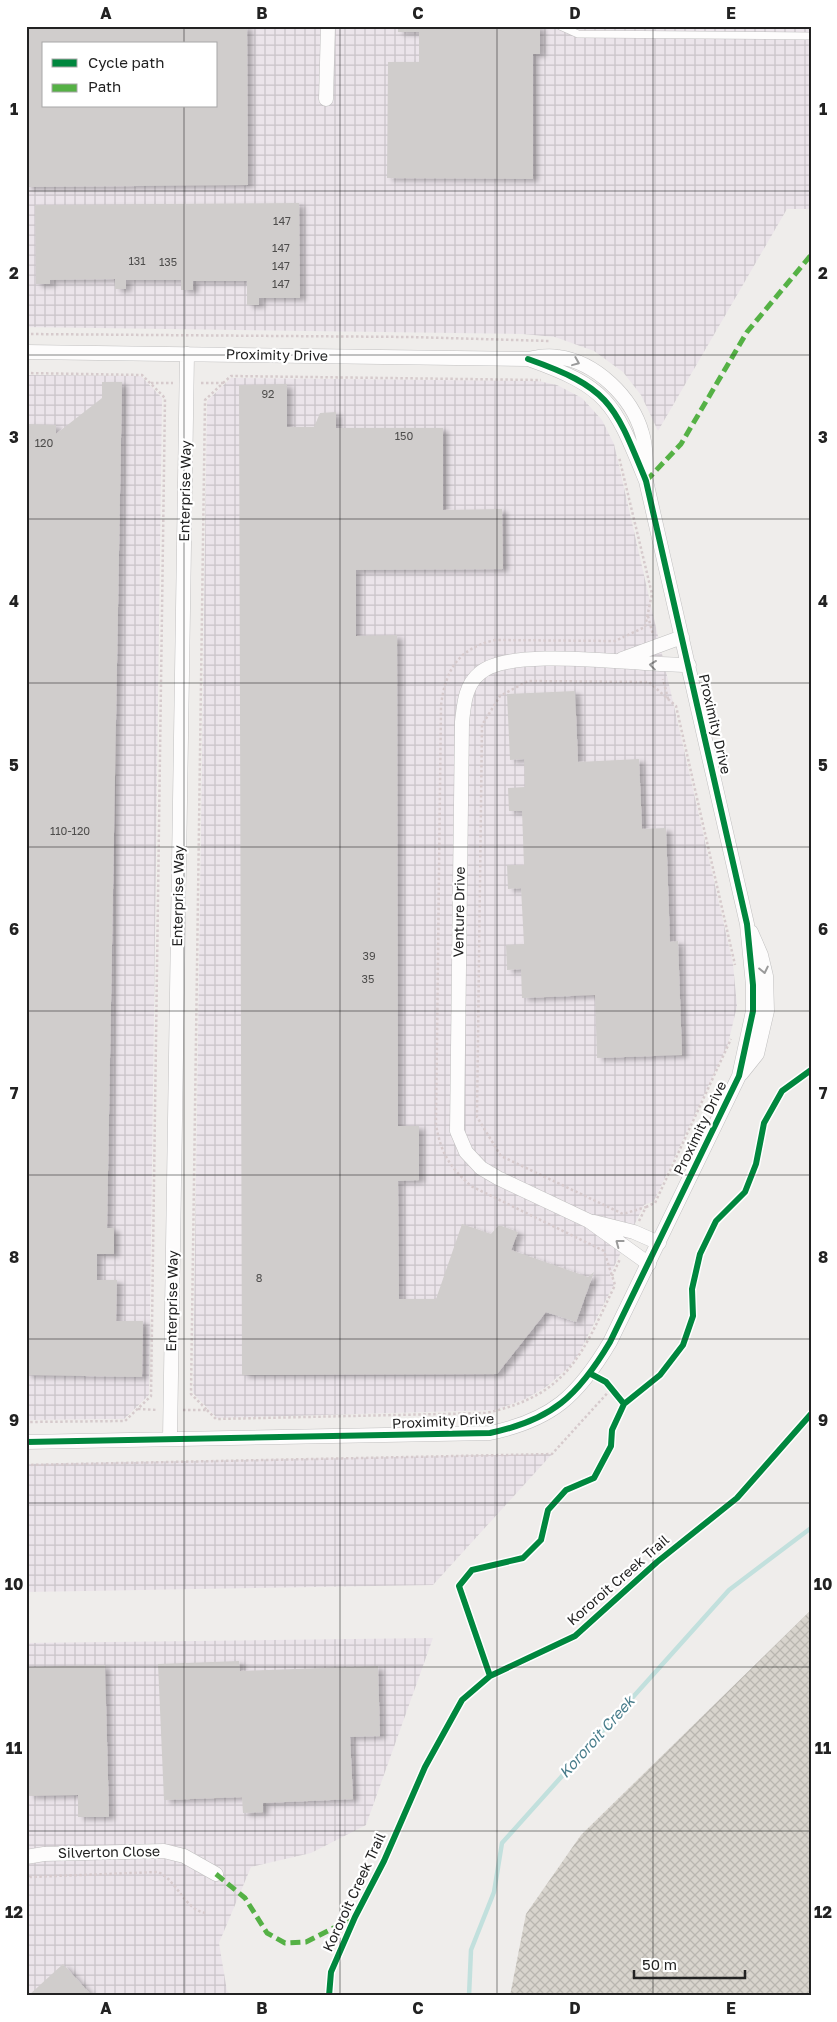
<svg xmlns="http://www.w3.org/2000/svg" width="837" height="2022" font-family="'Golos Text',sans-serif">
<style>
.industrial{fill:url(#industrial-grid);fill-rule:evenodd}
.construction{fill:url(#construction-cross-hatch)}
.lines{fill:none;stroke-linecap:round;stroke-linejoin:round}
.stream{stroke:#c2e0dd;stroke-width:4.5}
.building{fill:#d0cdcc;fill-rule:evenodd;filter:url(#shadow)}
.lane-casing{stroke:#c1c0c0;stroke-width:8}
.street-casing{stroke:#c1c0c0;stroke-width:15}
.path{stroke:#d6cacc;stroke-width:2.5;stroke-dasharray:2.5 2.5;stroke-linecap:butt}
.lane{stroke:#fdfcfc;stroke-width:7}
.street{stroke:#fdfcfc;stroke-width:14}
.quiet{stroke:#55b145;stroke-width:5;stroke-dasharray:10 5;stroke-linecap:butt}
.cycleway-casing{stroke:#fff;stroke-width:9}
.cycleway{stroke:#00873e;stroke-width:6}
.oneway{stroke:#9a9a9a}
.grid{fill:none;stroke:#222;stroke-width:1;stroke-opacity:0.55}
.labels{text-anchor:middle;stroke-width:4.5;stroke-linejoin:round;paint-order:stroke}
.number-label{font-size:11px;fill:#4e4d4c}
.street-label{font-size:14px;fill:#222;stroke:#fff}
.water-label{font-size:15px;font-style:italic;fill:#497d8b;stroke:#fff}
.neatline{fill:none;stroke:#222;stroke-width:2}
.grid-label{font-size:16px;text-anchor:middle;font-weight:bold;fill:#222}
</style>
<defs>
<pattern id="industrial-grid" width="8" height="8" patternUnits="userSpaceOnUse" patternTransform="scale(1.25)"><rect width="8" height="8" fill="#ebe4ea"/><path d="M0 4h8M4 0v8" fill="none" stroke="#c9c3c8"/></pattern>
<pattern id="construction-cross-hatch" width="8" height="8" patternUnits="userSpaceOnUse" patternTransform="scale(1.25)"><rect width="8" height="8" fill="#d8d4cd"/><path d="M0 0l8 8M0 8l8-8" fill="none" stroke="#b9b6b0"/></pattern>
<filter id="shadow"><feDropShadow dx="5.5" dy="3" stdDeviation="2.5" flood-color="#0004"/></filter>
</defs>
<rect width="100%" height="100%" fill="#efedeb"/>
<path class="industrial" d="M 26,26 L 811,26 L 811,209 L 787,209 L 658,431 L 641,395 L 623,372 L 594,351 L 555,337 L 523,334 L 26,327 ZM 44,44 L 216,44 L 216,106 L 44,106 Z
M 26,375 L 141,376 L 162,398 L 149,1395 L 124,1419 L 26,1420 Z
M 231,378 L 538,381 L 557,385 L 582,398 L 602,420 L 614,444 L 733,964 L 737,1006 L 728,1044 L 654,1201 L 644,1205 L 610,1275 L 614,1284 L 578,1355 L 569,1367 L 546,1387 L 525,1399 L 495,1410 L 217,1418 L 193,1393 L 207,401 Z
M 552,1454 L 433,1585 L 26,1592 L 26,1464 Z
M 433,1638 L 366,1825 L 311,1853 L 251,1867 L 219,1943 L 227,1991 L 233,1996 L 26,1996 L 26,1643 Z"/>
<path class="construction" d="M 811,1610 L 811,1996 L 510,1996 L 526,1914 L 581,1835 Z"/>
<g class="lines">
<path class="stream" d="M 469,1996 L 471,1950 L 494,1892 L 502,1843 L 729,1590 L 811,1528"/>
</g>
<path class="building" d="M 26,26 L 247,26 L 248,185 L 26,187 ZM 44,44 L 216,44 L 216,106 L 44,106 Z
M 398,26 L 540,26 L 540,54 L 533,54 L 533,179 L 387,178 L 388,62 L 419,62 L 419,32 L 398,32 Z
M 299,203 L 300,298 L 259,298 L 259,305 L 247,305 L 247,281 L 193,281 L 193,290 L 181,290 L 181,280 L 126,280 L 126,289 L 115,289 L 115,279 L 50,280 L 50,284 L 36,284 L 35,205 Z
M 102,382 L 122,382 L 107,1228 L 114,1228 L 114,1254 L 97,1254 L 97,1280 L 117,1280 L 116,1321 L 143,1321 L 142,1377 L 26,1375 L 26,424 L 56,425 L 56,434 L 102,398 Z
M 287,384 L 287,427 L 314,427 L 320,413 L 336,412 L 336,428 L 443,428 L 443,510 L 502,509 L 503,569 L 356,570 L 356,636 L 397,635 L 398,1126 L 419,1126 L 419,1180 L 398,1181 L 399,1299 L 436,1299 L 462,1224 L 491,1234 L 499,1225 L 518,1232 L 511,1250 L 588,1277 L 594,1272 L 576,1322 L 546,1312 L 497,1374 L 242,1375 L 239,385 Z
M 575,691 L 578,762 L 639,759 L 642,829 L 666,828 L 670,942 L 678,941 L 682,1055 L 597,1058 L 595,995 L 522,998 L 521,969 L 507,970 L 506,945 L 524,944 L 521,888 L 508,889 L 507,865 L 524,865 L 522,811 L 509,811 L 508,788 L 525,787 L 524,759 L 510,760 L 507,694 Z
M 239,1661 L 240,1671 L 378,1666 L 380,1736 L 350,1737 L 353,1799 L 263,1803 L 263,1812 L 243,1813 L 242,1797 L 164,1800 L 158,1664 Z
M 105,1665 L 109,1817 L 78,1817 L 78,1795 L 29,1796 L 26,1667 Z
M 63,1964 L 92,1996 L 28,1996 Z"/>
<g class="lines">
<g class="lane-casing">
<path id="lane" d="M 560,26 L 578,34 L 811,36"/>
</g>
<g class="street-casing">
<path id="street" d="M 326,99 L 328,26
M 26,352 L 528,359 C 538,357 548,355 558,357 C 596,362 632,397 642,433 C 646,445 646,459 646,471
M 622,659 L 682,637
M 741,1074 L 757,1054 L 767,1011 L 766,976 L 761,955 L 751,932
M 594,1222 L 634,1232 L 659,1243
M 649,1264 L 589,1221 L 498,1178 L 481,1168 L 466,1152 L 457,1131 L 462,722 C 464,704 465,685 480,673 C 512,645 643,666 689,665
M 170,1439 L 187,354
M 26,1442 L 490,1433 C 552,1420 578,1396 610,1342 L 739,1076 L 753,1011 L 753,985 L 747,924 L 646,481 C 614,403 610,388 528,359
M 26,1857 L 44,1854 L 164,1851 L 184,1856 L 216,1874"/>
</g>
<path class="path" d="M 26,334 L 411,337 L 550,341
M 26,373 L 142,375 L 165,398 L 151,1396 L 125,1421 L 26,1422
M 151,383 L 173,383
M 223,383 L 231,376 L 541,380
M 648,616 L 653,635
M 668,699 L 676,706 L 735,965
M 646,1207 L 655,1203 L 731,1039
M 639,1221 L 646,1207 L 623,1214 L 501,1156 L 477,1117 L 482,725 L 500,696 L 528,681 L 649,682 L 668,699 L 663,679
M 612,1276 L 620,1259
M 138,1409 L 158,1410
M 183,1410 L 207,1410 L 191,1394 L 205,400 L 223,383 L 201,383
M 207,1410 L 216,1419 L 486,1413 C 569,1395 582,1354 615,1285 L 604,1251 L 471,1186 C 449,1166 441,1153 436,1125 L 441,705 C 446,669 458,649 495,640 L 615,641 L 645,627 L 652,594 L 619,457
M 26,1465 L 552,1454 L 612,1388
M 26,1881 L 30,1877 L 158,1872 C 178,1881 183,1908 205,1913"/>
<use href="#lane" class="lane"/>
<use href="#street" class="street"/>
<path class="quiet" d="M 646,481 L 681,444 L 747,332 L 811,255
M 216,1874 L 245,1898 L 267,1933 L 285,1943 L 306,1942 L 355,1917"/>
<g class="cycleway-casing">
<path id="cycleway" d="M 624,1404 L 660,1375 L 683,1345 L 693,1316 L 692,1289 L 700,1254 L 716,1221 L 745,1192 L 756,1164 L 764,1123 L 782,1091 L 811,1070
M 26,1442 L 490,1433 C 552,1420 578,1396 610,1342 L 739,1076 L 753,1011 L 753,985 L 747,924 L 646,481 C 614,403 610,388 528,359
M 490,1676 L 459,1586 L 472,1570 L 523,1558 L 541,1540 L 548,1510 L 566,1490 L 594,1478 L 611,1446 L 612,1430 L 624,1404 L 606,1382 L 591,1374
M 329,1996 L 331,1972 L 355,1917 L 384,1861 L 425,1767 L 462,1700 L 490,1676 L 575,1636 L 657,1562 L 737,1498 L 811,1414"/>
</g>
<use href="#cycleway" class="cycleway"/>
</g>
<defs><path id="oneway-chevron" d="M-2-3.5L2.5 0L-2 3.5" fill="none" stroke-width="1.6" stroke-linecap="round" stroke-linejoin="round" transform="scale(1.25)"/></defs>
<g class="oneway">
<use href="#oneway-chevron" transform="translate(576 362) rotate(22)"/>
<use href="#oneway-chevron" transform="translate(653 665) rotate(-173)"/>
<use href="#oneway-chevron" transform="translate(764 970) rotate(78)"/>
<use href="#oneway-chevron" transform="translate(619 1243) rotate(-143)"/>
</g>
<path class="grid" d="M 184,26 L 184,44M 340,26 L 340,1996M 497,26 L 497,1996M 653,26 L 653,1996M 184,106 L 184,1996M 26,191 L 811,191M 26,355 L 811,355M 26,519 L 811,519M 26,683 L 811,683M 26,847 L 811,847M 26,1011 L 811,1011M 26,1175 L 811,1175M 26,1339 L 811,1339M 26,1503 L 811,1503M 26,1667 L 811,1667M 26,1831 L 811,1831"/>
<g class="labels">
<g class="number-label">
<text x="282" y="225">147</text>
<text x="281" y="252">147</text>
<text x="137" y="265">131</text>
<text x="168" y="266">135</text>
<text x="281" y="270">147</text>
<text x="281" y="288">147</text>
<text x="268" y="398">92</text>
<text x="404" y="440">150</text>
<text x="44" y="447">120</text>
<text x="70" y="835">110-120</text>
<text x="369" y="960">39</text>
<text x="368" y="983">35</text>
<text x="259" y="1282">8</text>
</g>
<g class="street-label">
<text transform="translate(277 355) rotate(1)" y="5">Proximity Drive</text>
<text transform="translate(185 491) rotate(-89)" y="5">Enterprise Way</text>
<text transform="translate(715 724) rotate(77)" y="5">Proximity Drive</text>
<text transform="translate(178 896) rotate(-89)" y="5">Enterprise Way</text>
<text transform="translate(459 912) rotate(-89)" y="5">Venture Drive</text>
<text transform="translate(700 1128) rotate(-64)" y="5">Proximity Drive</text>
<text transform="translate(172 1301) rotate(-89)" y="5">Enterprise Way</text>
<text transform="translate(443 1421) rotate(-3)" y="5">Proximity Drive</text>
<text transform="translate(618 1580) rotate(-41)" y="5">Kororoit Creek Trail</text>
<text transform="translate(109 1852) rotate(-1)" y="5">Silverton Close</text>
<text transform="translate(354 1892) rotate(-65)" y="5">Kororoit Creek Trail</text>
</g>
<g class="water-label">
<text transform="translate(597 1737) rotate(-48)" y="5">Kororoit Creek</text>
</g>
</g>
<rect width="837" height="2022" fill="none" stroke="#ffffff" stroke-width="55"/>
<rect x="42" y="42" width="175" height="65" fill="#ffffff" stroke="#a7a7a7"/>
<rect x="52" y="59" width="25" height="8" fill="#00873e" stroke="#a7a7a7"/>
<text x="88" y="68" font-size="15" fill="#222222">Cycle path</text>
<rect x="52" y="84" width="25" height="8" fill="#55b145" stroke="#a7a7a7"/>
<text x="88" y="92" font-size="15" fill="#222222">Path</text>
<path d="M634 1970v8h111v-8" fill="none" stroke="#222222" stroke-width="2.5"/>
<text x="642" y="1970" font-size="15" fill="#222222" stroke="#ffffff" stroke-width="4" paint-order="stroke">50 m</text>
<rect x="28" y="28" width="782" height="1966" class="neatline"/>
<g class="grid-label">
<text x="106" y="19">A</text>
<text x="262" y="19">B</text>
<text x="418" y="19">C</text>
<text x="575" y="19">D</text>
<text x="731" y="19">E</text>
<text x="14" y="115">1</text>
<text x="823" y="115">1</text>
<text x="14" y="279">2</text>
<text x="823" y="279">2</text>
<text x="14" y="443">3</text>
<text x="823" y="443">3</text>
<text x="14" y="607">4</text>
<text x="823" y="607">4</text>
<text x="14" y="771">5</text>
<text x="823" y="771">5</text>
<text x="14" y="935">6</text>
<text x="823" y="935">6</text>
<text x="14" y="1099">7</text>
<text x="823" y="1099">7</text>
<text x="14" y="1263">8</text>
<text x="823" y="1263">8</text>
<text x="14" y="1426">9</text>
<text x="823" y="1426">9</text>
<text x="14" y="1590">10</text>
<text x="823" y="1590">10</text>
<text x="14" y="1754">11</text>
<text x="823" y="1754">11</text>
<text x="14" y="1918">12</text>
<text x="823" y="1918">12</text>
<text x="106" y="2014">A</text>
<text x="262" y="2014">B</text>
<text x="418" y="2014">C</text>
<text x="575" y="2014">D</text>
<text x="731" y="2014">E</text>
</g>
</svg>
